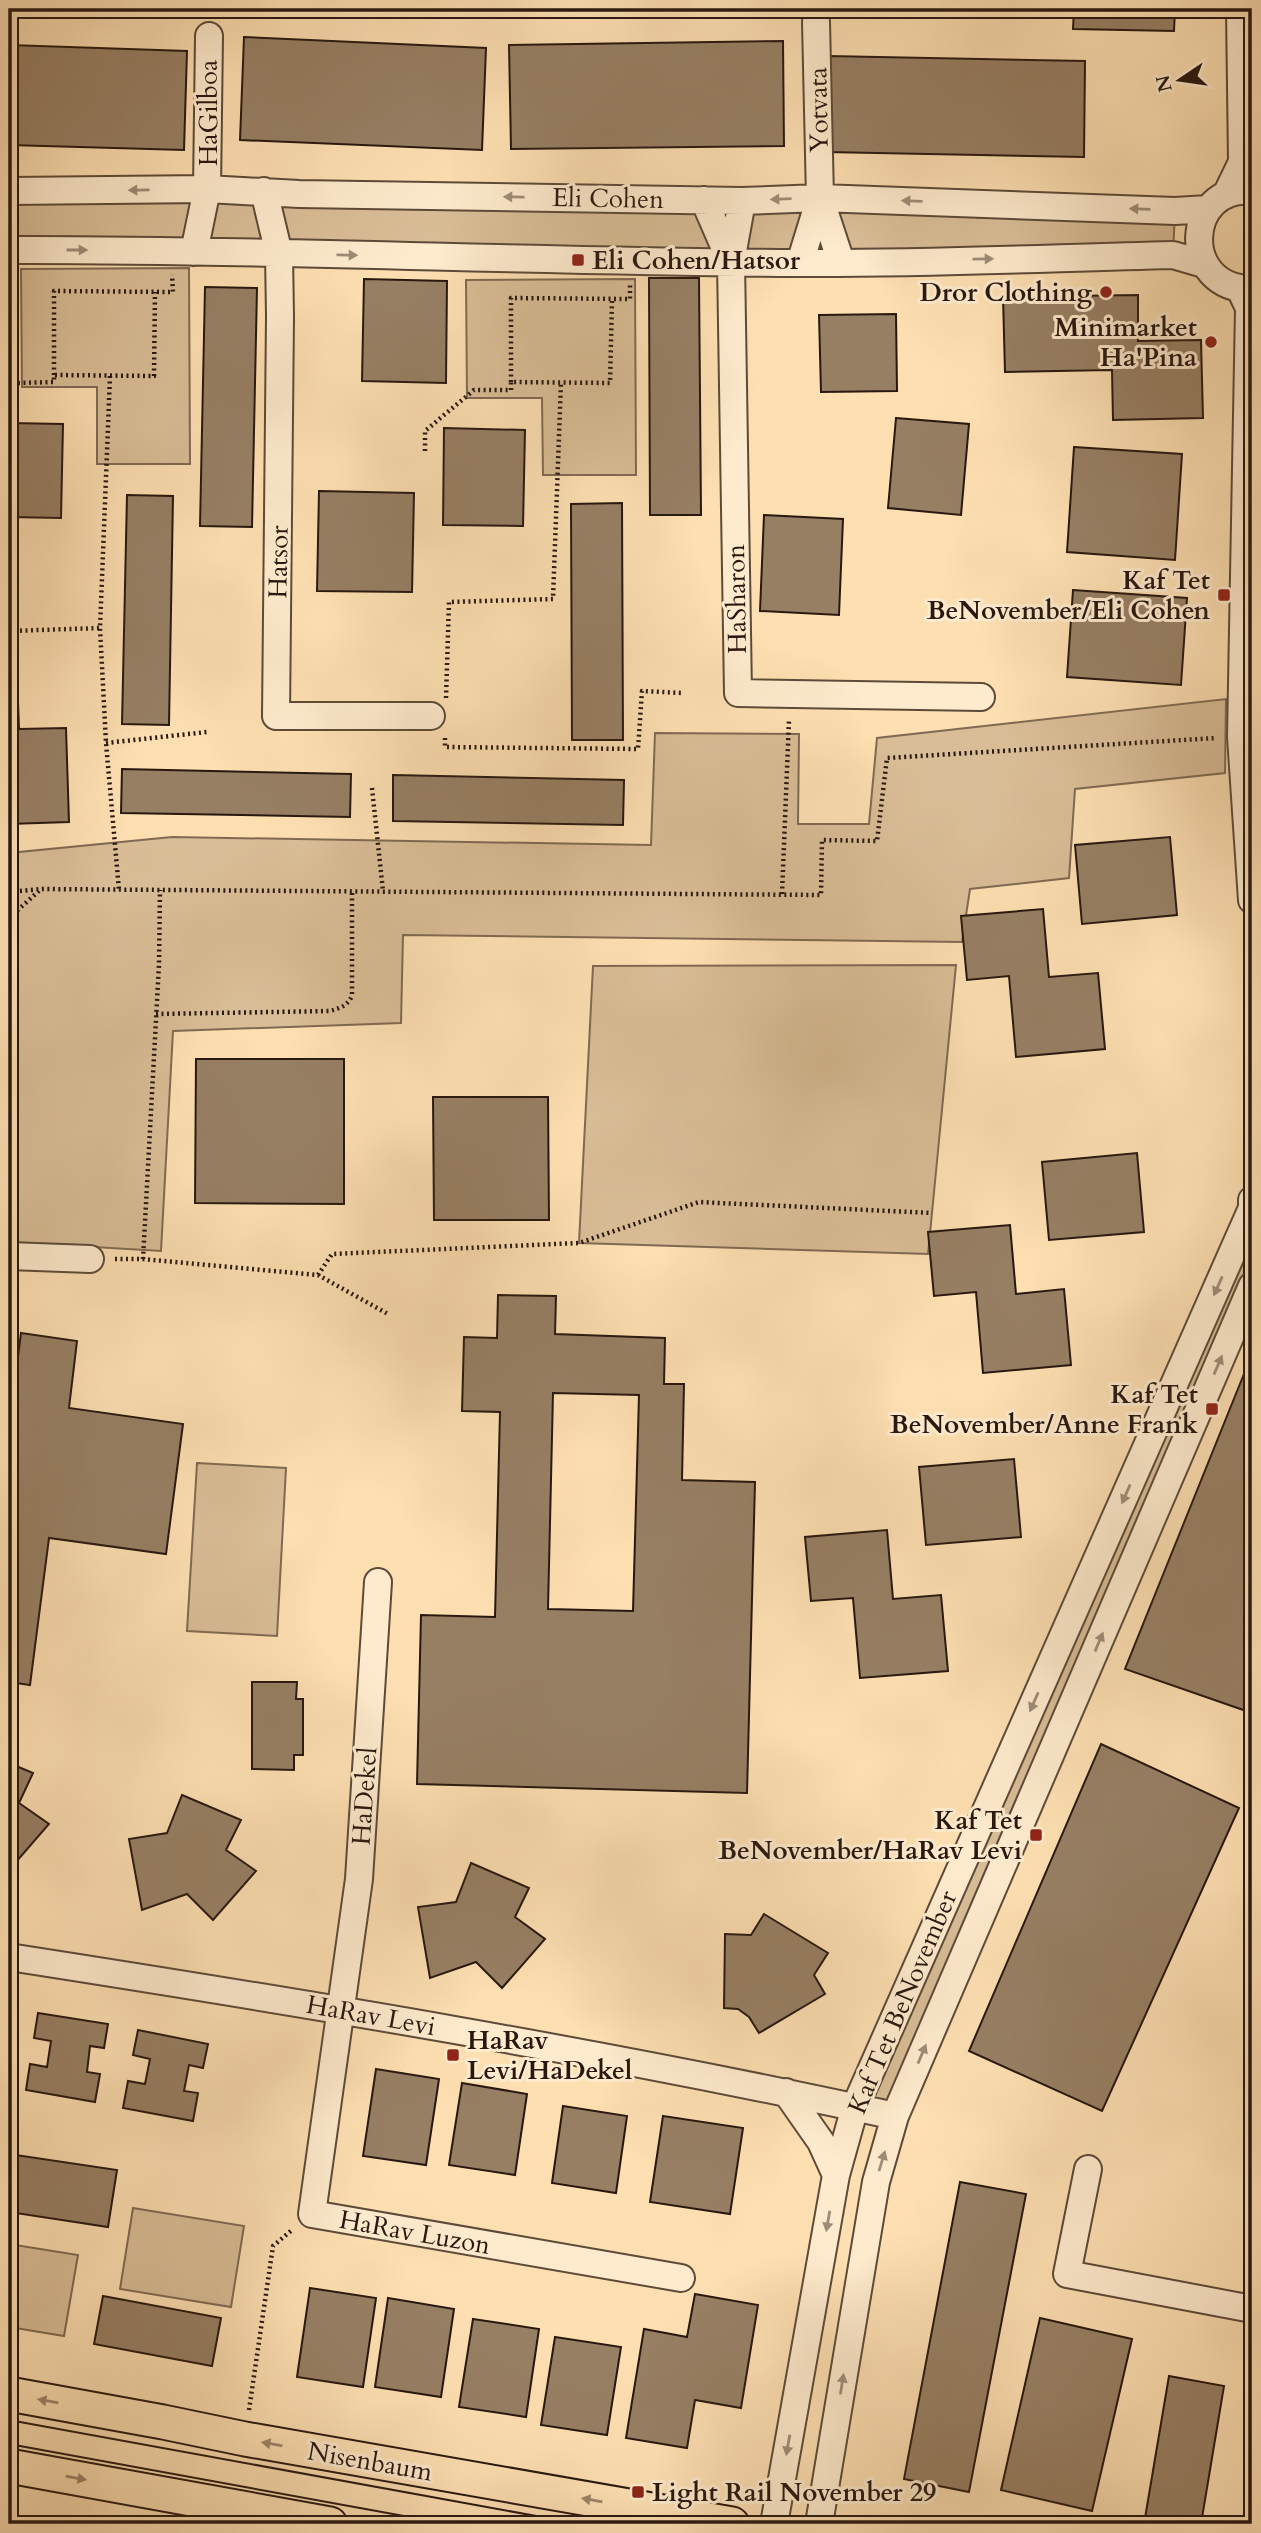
<svg xmlns="http://www.w3.org/2000/svg" width="1261" height="2533" font-family="Cardo,serif">
<style>
.green{fill:#d9bd96;stroke:#806a53;stroke-width:2}
.building{fill:#977f64;stroke:#281810;stroke-width:2;fill-rule:evenodd}
.lines{fill:none;stroke-linecap:round;stroke-linejoin:round}
.minor-casing{stroke:#5d4a38;stroke-width:30}
.major-casing{stroke:#281810;stroke-width:37}
.path{stroke:#281810;stroke-width:4.5;stroke-dasharray:2 3.5;stroke-linecap:butt}
.minor{stroke:#feeacd;stroke-width:26}
.major{stroke:#fddfb2;stroke-width:33}
.tram{stroke:#281810;stroke-width:2}
.oneway{fill:#9e8c78}
.oneway2{fill:#9d8569}
.poi-dot{fill:#8f2418;stroke:#feeacd;stroke-width:2.5}
.labels{text-anchor:middle;stroke-width:6;stroke-linejoin:round;paint-order:stroke}
.street-label{font-size:26px;fill:#281810;stroke:#feeacd}
.poi-label{font-size:26px;font-weight:bold;fill:#281810;stroke:#feeacd;text-anchor:end}
</style>
<rect width="100%" height="100%" fill="#fddfb2"/>
<filter id="stains"><feTurbulence type="fractalNoise" baseFrequency=".00286" numOctaves="4"/><feColorMatrix values="0 0 0 0 .2 0 0 0 0 .09 0 0 0 0 .02 0 0 0 .5 -.17"/></filter>
<radialGradient id="worn" r=".72"><stop offset=".6" stop-color="#630" stop-opacity="0"/><stop offset="1" stop-color="#630" stop-opacity=".3"/></radialGradient>
<path class="green" d="M 9,191 L 1175,211 L 1173,255 L 9,250 Z
M 189,268 L 190,464 L 97,464 L 97,387 L 22,387 L 21,269 Z
M 635,279 L 636,475 L 543,475 L 542,398 L 467,398 L 466,280 Z
M 1226,699 L 1225,773 L 1075,789 L 1069,878 L 970,889 L 962,942 L 403,935 L 401,1023 L 173,1031 L 161,1251 L 9,1242 L 9,853 L 172,837 L 651,845 L 655,733 L 799,734 L 798,824 L 869,824 L 877,738 Z
M 956,965 L 928,1254 L 579,1243 L 593,966 Z
M 1252,1208 L 1252,1286 L 895,2116 L 855,2107 Z
M 197,1463 L 286,1468 L 277,1636 L 187,1631 Z
M 133,2208 L 244,2226 L 231,2307 L 120,2289 Z
M 9,2244 L 78,2255 L 64,2336 L 9,2327 Z"/>
<path class="building" d="M 191,9 L 240,9 L 240,18 L 191,17 Z
M 1074,9 L 1175,9 L 1174,31 L 1073,29 Z
M 244,37 L 486,48 L 482,150 L 240,140 Z
M 783,41 L 784,146 L 511,149 L 509,45 Z
M 9,45 L 187,51 L 184,150 L 9,145 Z
M 828,56 L 1085,61 L 1084,157 L 826,152 Z
M 649,278 L 699,278 L 701,515 L 650,515 Z
M 364,279 L 447,281 L 446,383 L 362,381 Z
M 205,287 L 257,288 L 252,527 L 200,526 Z
M 1138,295 L 1138,341 L 1201,340 L 1203,418 L 1113,420 L 1112,370 L 1005,372 L 1003,297 Z
M 896,314 L 897,391 L 821,392 L 819,315 Z
M 896,418 L 969,424 L 961,515 L 888,508 Z
M 9,423 L 63,424 L 61,518 L 9,517 Z
M 444,428 L 525,430 L 523,526 L 443,525 Z
M 1074,447 L 1182,454 L 1175,560 L 1067,552 Z
M 319,491 L 414,493 L 412,592 L 317,591 Z
M 127,495 L 173,496 L 169,725 L 122,724 Z
M 622,503 L 623,740 L 572,740 L 571,504 Z
M 764,515 L 843,519 L 839,615 L 760,611 Z
M 1073,590 L 1187,598 L 1181,685 L 1067,677 Z
M 17,674 L 19,729 L 66,728 L 69,822 L 9,824 L 9,675 Z
M 122,769 L 351,774 L 350,817 L 121,813 Z
M 393,775 L 624,780 L 623,825 L 393,821 Z
M 1170,837 L 1177,915 L 1082,924 L 1075,845 Z
M 1043,909 L 1049,977 L 1098,973 L 1105,1049 L 1016,1057 L 1009,976 L 967,980 L 961,916 Z
M 196,1059 L 344,1059 L 344,1204 L 195,1203 Z
M 433,1097 L 548,1097 L 549,1220 L 434,1220 Z
M 1137,1153 L 1144,1232 L 1049,1240 L 1042,1162 Z
M 1010,1225 L 1016,1294 L 1064,1289 L 1071,1365 L 983,1373 L 976,1292 L 934,1296 L 928,1232 Z
M 498,1295 L 556,1296 L 555,1334 L 665,1338 L 664,1384 L 684,1384 L 682,1480 L 755,1482 L 747,1793 L 417,1784 L 421,1615 L 495,1617 L 500,1412 L 462,1411 L 464,1337 L 497,1338 ZM 553,1393 L 639,1395 L 633,1611 L 548,1609 Z
M 21,1333 L 77,1341 L 69,1408 L 183,1424 L 166,1554 L 49,1538 L 30,1685 L 9,1682 L 9,1426 Z
M 1252,1354 L 1252,1713 L 1125,1669 Z
M 1014,1459 L 1021,1537 L 926,1545 L 919,1467 Z
M 887,1530 L 893,1599 L 941,1595 L 948,1671 L 860,1678 L 853,1598 L 811,1601 L 805,1537 Z
M 252,1682 L 297,1682 L 296,1699 L 303,1699 L 303,1755 L 294,1755 L 294,1770 L 252,1769 Z
M 1101,1744 L 1239,1808 L 1102,2111 L 969,2051 Z
M 9,1763 L 33,1773 L 19,1803 L 49,1824 L 9,1870 Z
M 182,1795 L 241,1820 L 226,1850 L 256,1871 L 213,1920 L 187,1894 L 142,1910 L 129,1839 L 167,1833 Z
M 471,1863 L 529,1888 L 515,1917 L 545,1939 L 502,1988 L 476,1962 L 430,1978 L 418,1907 L 456,1902 Z
M 764,1914 L 828,1953 L 814,1975 L 825,1994 L 759,2033 L 749,2017 L 738,2009 L 724,2008 L 725,1934 L 751,1935 Z
M 38,2013 L 108,2024 L 104,2048 L 90,2046 L 87,2072 L 100,2074 L 95,2102 L 26,2090 L 30,2064 L 47,2067 L 51,2041 L 34,2038 Z
M 138,2030 L 208,2044 L 203,2068 L 189,2065 L 184,2091 L 198,2093 L 193,2121 L 123,2108 L 128,2081 L 145,2084 L 150,2059 L 133,2055 Z
M 376,2069 L 439,2079 L 426,2165 L 363,2156 Z
M 462,2083 L 527,2094 L 515,2175 L 449,2165 Z
M 563,2106 L 627,2116 L 616,2193 L 552,2183 Z
M 663,2116 L 743,2128 L 730,2214 L 650,2202 Z
M 9,2154 L 117,2170 L 108,2227 L 9,2212 Z
M 960,2182 L 1026,2194 L 969,2492 L 904,2479 Z
M 310,2288 L 376,2298 L 363,2387 L 297,2377 Z
M 695,2294 L 758,2305 L 741,2408 L 695,2400 L 687,2448 L 626,2438 L 644,2329 L 687,2337 Z
M 103,2296 L 221,2318 L 212,2366 L 94,2344 Z
M 388,2298 L 454,2309 L 441,2397 L 375,2387 Z
M 1040,2318 L 1132,2339 L 1092,2511 L 1001,2490 Z
M 473,2319 L 539,2329 L 526,2417 L 459,2407 Z
M 555,2337 L 621,2347 L 607,2435 L 541,2425 Z
M 1169,2376 L 1224,2386 L 1201,2524 L 1144,2524 Z"/>
<g class="lines">
<g class="minor-casing">
<path id="minor" d="M 816,22 L 820,198 L 841,262
M 9,191 L 207,189 L 299,194 L 742,201 L 820,198 L 1175,211 L 1208,209
M 264,191 L 279,254 L 280,316 L 276,716 L 431,716
M 1252,191 C 1185,184 1178,289 1252,289
M 1226,195 L 1242,162 L 1240,9
M 704,200 L 731,262
M 742,201 L 731,262 L 738,693 L 981,697
M 9,250 C 272,249 535,262 798,263 C 923,264 1048,258 1173,255 L 1204,264
M 194,252 L 207,189 L 209,36
M 800,263 L 820,198
M 1240,289 L 1249,308 L 1241,737 L 1252,900
M 9,1256 L 90,1259
M 378,1582 L 359,1879 L 312,2214 L 681,2278
M 9,1957 C 305,2003 602,2052 895,2116
M 786,2092 L 821,2142 L 836,2175
M 1088,2169 L 1067,2274 L 1252,2309
M 774,2524 L 836,2175 L 855,2107 L 1252,1208 L 1252,1200
M 819,2524 L 876,2182 L 895,2116 L 1252,1286"/>
</g>
<g class="major-casing">
<path id="major" d="M 9,2394 L 163,2422 L 245,2439 L 732,2524
M 9,2466 L 330,2524"/>
</g>
<path class="path" d="M 54,375 L 54,291 L 173,292 L 172,275
M 110,376 L 100,628 L 106,743 L 119,890
M 511,382 L 511,298 L 630,299 L 630,285
M 9,389 L 17,383 L 54,382 L 54,375 L 154,376 L 155,292
M 425,451 L 425,431 L 474,390 L 511,390 L 511,382 L 610,383 L 612,299
M 9,631 L 100,628
M 446,698 L 449,602 L 553,599 L 561,382
M 445,738 L 445,747 L 638,749 L 642,691 L 682,693
M 106,743 L 207,732
M 372,788 L 383,891
M 9,892 L 42,889 L 821,895 L 822,840 L 877,841 L 887,758 L 1216,738
M 782,894 L 789,720
M 9,918 L 41,889
M 156,1014 L 330,1011 C 340,1008 347,1006 352,996 L 352,891
M 115,1259 L 143,1259 L 318,1275 L 388,1314
M 143,1259 L 159,964 L 160,890
M 318,1275 L 332,1254 L 579,1243 L 699,1202 L 932,1213
M 249,2410 L 273,2246 L 292,2230"/>
<use href="#minor" class="minor"/>
<use href="#major" class="major"/>
<path class="tram" d="M 9,2420 L 580,2524
M 9,2444 L 448,2524"/>
</g>
<defs><path id="oneway-solid" d="M-6-.8H1V-3.2L6.5 0L1 3.2V.8H-6Z" transform="scale(1.75)"/></defs>
<g class="oneway">
<use href="#oneway-solid" transform="translate(139 190) rotate(179)"/>
<use href="#oneway-solid" transform="translate(514 197) rotate(-179)"/>
<use href="#oneway-solid" transform="translate(781 199) rotate(178)"/>
<use href="#oneway-solid" transform="translate(912 201) rotate(-178)"/>
<use href="#oneway-solid" transform="translate(1140 209) rotate(-178)"/>
<use href="#oneway-solid" transform="translate(77 250)"/>
<use href="#oneway-solid" transform="translate(347 255) rotate(1)"/>
<use href="#oneway-solid" transform="translate(983 259) rotate(-1)"/>
<use href="#oneway-solid" transform="translate(1218 1286) rotate(114)"/>
<use href="#oneway-solid" transform="translate(1218 1365) rotate(-67)"/>
<use href="#oneway-solid" transform="translate(1126 1494) rotate(114)"/>
<use href="#oneway-solid" transform="translate(1099 1642) rotate(-67)"/>
<use href="#oneway-solid" transform="translate(1034 1702) rotate(114)"/>
<use href="#oneway-solid" transform="translate(922 2054) rotate(-67)"/>
<use href="#oneway-solid" transform="translate(882 2161) rotate(-73)"/>
<use href="#oneway-solid" transform="translate(828 2221) rotate(100)"/>
<use href="#oneway-solid" transform="translate(842 2384) rotate(-81)"/>
<use href="#oneway-solid" transform="translate(788 2445) rotate(100)"/>
</g>
<g class="oneway2">
<use href="#oneway-solid" transform="translate(48 2401) rotate(-170)"/>
<use href="#oneway-solid" transform="translate(272 2444) rotate(-170)"/>
<use href="#oneway-solid" transform="translate(76 2478) rotate(10)"/>
<use href="#oneway-solid" transform="translate(592 2500) rotate(-170)"/>
</g>
<g class="poi-dot">
<rect x="571" y="253" width="14" height="14" rx="3.5"/>
<circle cx="1106" cy="292" r="7"/>
<circle cx="1211" cy="342" r="7"/>
<rect x="1217" y="588" width="14" height="14" rx="3.5"/>
<rect x="1205" y="1402" width="14" height="14" rx="3.5"/>
<rect x="1029" y="1828" width="14" height="14" rx="3.5"/>
<rect x="446" y="2048" width="14" height="14" rx="3.5"/>
<rect x="631" y="2485" width="14" height="14" rx="3.5"/>
</g>
<g class="labels">
<g class="street-label">
<text transform="translate(818 110) rotate(-91)" y="9">Yotvata</text>
<text transform="translate(208 113) rotate(-90)" y="9">HaGilboa</text>
<text transform="translate(608 198) rotate(1)" y="9">Eli Cohen</text>
<text transform="translate(278 562) rotate(-89)" y="9">Hatsor</text>
<text transform="translate(736 599) rotate(-91)" y="9">HaSharon</text>
<text transform="translate(364 1796) rotate(-86)" y="9">HaDekel</text>
<text transform="translate(902 2002) rotate(-67)" y="9">Kaf Tet BeNovember</text>
<text transform="translate(371 2015) rotate(10)" y="9">HaRav Levi</text>
<text transform="translate(415 2232) rotate(10)" y="9">HaRav Luzon</text>
<text transform="translate(370 2461) rotate(10)" y="9">Nisenbaum</text>
</g>
<g class="poi-label">
<text x="592" y="269" text-anchor="start">Eli Cohen/Hatsor</text>
<text x="1092" y="301">Dror Clothing</text>
<text x="1197" y="336">Minimarket<tspan x="1197" dy="30">Ha'Pina</tspan></text>
<text x="1210" y="589">Kaf Tet<tspan x="1210" dy="30">BeNovember/Eli Cohen</tspan></text>
<text x="1198" y="1403">Kaf Tet<tspan x="1198" dy="30">BeNovember/Anne Frank</tspan></text>
<text x="1022" y="1829">Kaf Tet<tspan x="1022" dy="30">BeNovember/HaRav Levi</tspan></text>
<text x="467" y="2049" text-anchor="start">HaRav<tspan x="467" dy="30">Levi/HaDekel</tspan></text>
<text x="652" y="2501" text-anchor="start">Light Rail November 29</text>
</g>
</g>
<rect width="1261" height="2533" fill="none" stroke="#fddfb2" stroke-width="35"/>
<rect x="10" y="10" width="1240" height="2512" fill="none" stroke="#281810" stroke-width="3.5"/>
<rect x="18" y="18" width="1226" height="2498" fill="none" stroke="#281810" stroke-width="2"/>
<g transform="translate(1180 80) rotate(257)" stroke="#feeacd" stroke-width="5" paint-order="stroke">
<path d="M0-5L12 26L0 18L-12 26Z" fill="#281810"/>
<text y="-10" font-size="19" font-weight="bold" text-anchor="middle" fill="#281810">N</text>
</g>
<rect width="100%" height="100%" filter="url(#stains)"/>
<rect width="100%" height="100%" fill="url(#worn)"/>
</svg>
